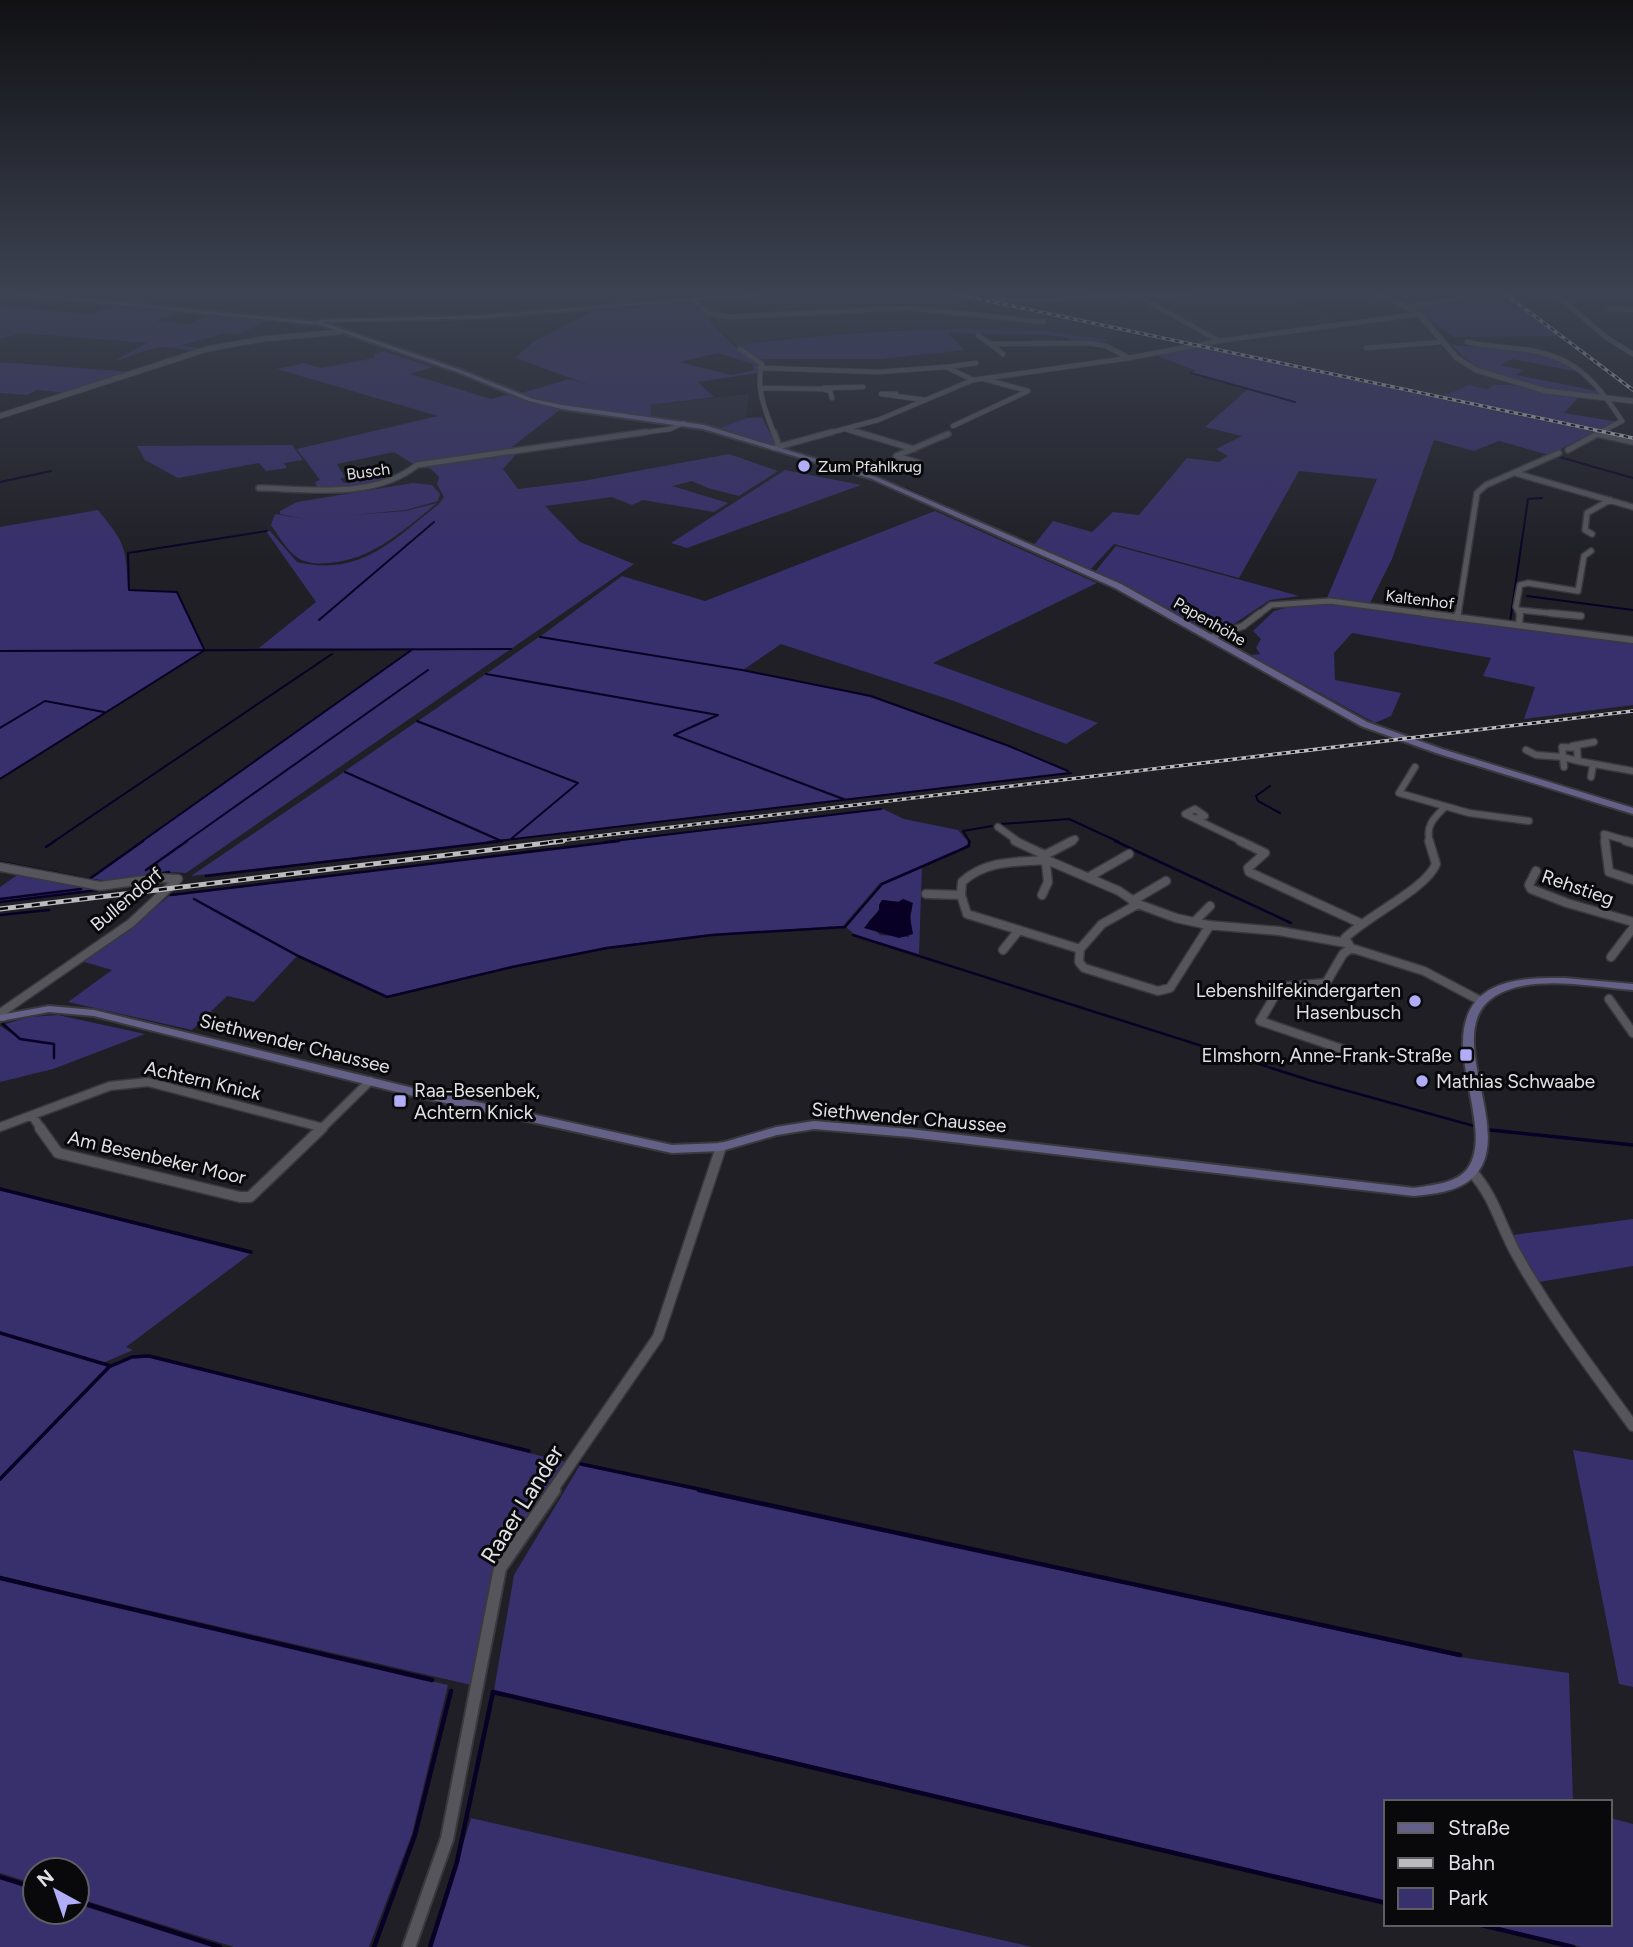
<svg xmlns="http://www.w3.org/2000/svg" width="1633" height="1947" font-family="Figtree,sans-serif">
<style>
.built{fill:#282733}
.green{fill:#382f6d;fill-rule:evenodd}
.water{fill:#090125}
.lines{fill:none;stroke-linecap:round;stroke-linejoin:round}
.stream-far3{stroke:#090125;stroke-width:2}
.stream-far2{stroke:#090125;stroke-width:2.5}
.stream-far1{stroke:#090125;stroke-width:3.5}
.stream{stroke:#090125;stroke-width:4.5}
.minor-far5-casing{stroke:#39393d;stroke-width:6}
.minor-far4-casing{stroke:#39393d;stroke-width:8}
.minor-far3-casing{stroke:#39393d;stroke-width:9}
.minor-far2-casing{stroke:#39393d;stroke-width:11}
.minor-far1-casing{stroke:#39393d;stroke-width:13}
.minor-casing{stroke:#39393d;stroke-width:16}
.tertiary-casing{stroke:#39393d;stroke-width:7}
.secondary-casing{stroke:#39393d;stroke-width:4}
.minor-far5{stroke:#55555b;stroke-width:4.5}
.minor-far4{stroke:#55555b;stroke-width:5}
.minor-far3{stroke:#55555b;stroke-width:6}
.minor-far2{stroke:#55555b;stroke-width:8}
.minor-far1{stroke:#55555b;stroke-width:10}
.minor{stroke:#55555b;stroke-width:12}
.tertiary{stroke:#55555b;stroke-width:5}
.secondary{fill:#656088;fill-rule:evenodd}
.rail-far1-casing{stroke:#bcbcc0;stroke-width:3.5}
.rail-casing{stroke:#bcbcc0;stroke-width:5}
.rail-far1{stroke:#09090c;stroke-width:2;stroke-dasharray:4.5;stroke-linecap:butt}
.rail{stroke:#09090c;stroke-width:2.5;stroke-dasharray:8;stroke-linecap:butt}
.poi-dot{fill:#b2adf9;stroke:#09090c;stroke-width:2.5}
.labels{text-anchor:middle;stroke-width:6;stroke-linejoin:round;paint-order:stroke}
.far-poi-label{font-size:16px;fill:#e1e1e5;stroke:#09090c;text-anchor:start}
.far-street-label{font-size:16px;fill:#e1e1e5;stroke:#09090c}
.street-label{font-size:19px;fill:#e1e1e5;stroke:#09090c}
.poi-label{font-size:19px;fill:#e1e1e5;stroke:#09090c;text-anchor:end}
.near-street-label{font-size:23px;fill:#e1e1e5;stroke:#09090c}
</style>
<rect width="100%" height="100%" fill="#1f1f25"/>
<path class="built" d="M 870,290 L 1310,290 L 1314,292 L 1282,295 L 1342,323 L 1400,318 L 1424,330 L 1460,365 L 1479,374 L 1512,385 L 1494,385 L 1487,389 L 1469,385 L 1444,396 L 1633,436 L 1633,441 L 1128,333 L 1109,340 L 1047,331 L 889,330 L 793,337 L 737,346 L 713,321 L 718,315 L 708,312 L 700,303 Z
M 1345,290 L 1368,290 L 1401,306 L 1408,312 L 1399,316 Z
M 749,394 L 746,418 L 718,429 L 652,418 L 650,405 Z"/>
<path class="green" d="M 1420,290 L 1498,290 L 1560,336 L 1454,337 L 1413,308 L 1460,297 Z
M 688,303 L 712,316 L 710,321 L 737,349 L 758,362 L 757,373 L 698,382 L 714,397 L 650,405 L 652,418 L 573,407 L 518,394 L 570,379 L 595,387 L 515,358 L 533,342 L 597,309 ZM 718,353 L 753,364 L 754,370 L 731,375 L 679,362 Z
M 0,306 L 90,314 L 114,306 L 180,312 L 155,321 L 189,324 L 208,315 L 267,321 L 239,334 L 226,333 L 182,345 L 203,349 C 189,353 178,347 164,347 C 148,348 134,355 120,360 L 116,360 L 147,343 L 22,333 L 0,339 Z
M 947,329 L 1047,331 L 1109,340 L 1100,344 L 1072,342 L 1068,338 L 1048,335 L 948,333 L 964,350 L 880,359 L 757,359 L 737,346 C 807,335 876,331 947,329 Z
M 1452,345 L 1525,350 L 1556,357 L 1580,372 L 1512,359 L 1500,365 L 1523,370 L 1516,375 L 1597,391 L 1601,397 C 1554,390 1483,384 1452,345 Z
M 1198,347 L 1594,432 L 1549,455 L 1499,441 L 1474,451 L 1434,440 L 1392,559 L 1369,605 L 1327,598 L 1377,479 L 1299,471 L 1239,578 L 1114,544 L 1089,571 L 1033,546 L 1053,521 L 1092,532 L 1113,512 L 1139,515 L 1187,458 L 1219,462 L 1228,456 L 1216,449 L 1242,436 L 1205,427 L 1248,389 L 1191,373 L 1197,371 L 1155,355 Z
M 383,351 L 433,367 L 410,374 L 491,399 L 507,395 L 561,409 L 508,450 L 413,464 L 394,452 L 337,464 L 345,477 L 340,479 L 344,483 L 410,471 C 386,488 345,488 317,487 L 315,482 L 320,480 L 297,449 L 438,416 L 277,369 L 304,363 L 321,368 L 374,358 L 374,354 Z
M 0,362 L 132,372 L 68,393 L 37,390 L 27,395 L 0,393 Z
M 1469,385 L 1487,389 L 1494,385 L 1512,385 L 1579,397 L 1564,413 L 1619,422 L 1602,430 L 1443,396 Z
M 762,417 L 776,446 L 718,429 L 746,418 Z
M 292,445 L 303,460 L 284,463 L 287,468 L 266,471 L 259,463 L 178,478 L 145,460 L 137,446 Z
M 519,451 L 503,469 L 518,489 L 583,481 L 729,454 L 778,471 L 739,496 L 708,488 L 692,481 L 672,486 L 728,503 L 714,512 L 643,500 L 632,505 L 612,497 L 545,506 L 580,542 L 634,564 L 186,873 C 153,869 123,884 90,879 L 413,649 L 259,648 L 316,602 L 266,531 L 270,531 L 297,562 C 361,577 393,540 439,504 L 444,497 L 437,484 L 439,477 L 431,469 L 421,465 Z
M 785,470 L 861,485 L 687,548 L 671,543 Z
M 413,483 L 432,485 L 440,494 L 438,501 L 406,510 L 352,515 L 406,511 L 437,503 C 404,530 373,559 330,563 C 320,564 307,564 298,558 C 287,551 279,536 271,525 L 275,514 L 306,519 L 280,514 L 280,511 L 297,502 Z
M 98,510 C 126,545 126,546 128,590 L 176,592 L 205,649 L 106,712 L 50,702 L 104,713 L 0,778 L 0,728 L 31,710 L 0,727 L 0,527 Z
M 935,511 L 1097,583 L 933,663 L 1098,723 L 1066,744 L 954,701 L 781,644 L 743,670 L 870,697 L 1008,746 L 1068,772 L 847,799 L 757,766 L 844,800 L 510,840 L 533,821 L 509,840 L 502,840 L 345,771 L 416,722 L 480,746 L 418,721 L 539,637 L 636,653 L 541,636 L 622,576 L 705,601 Z
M 1116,546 L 1299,596 L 1270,600 L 1234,624 L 1203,628 L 1094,573 Z
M 1304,603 L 1334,604 L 1633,641 L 1633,705 L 1524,719 L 1535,687 L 1483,676 L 1491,658 L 1352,633 L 1334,653 L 1335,680 L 1401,693 L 1391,716 L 1375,723 L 1250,655 L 1260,654 L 1256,648 L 1261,639 L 1253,631 L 1274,611 Z
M 344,772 L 499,841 L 191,876 Z
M 883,809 L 904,819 L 958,830 L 969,843 L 955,853 L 880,883 L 843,926 L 712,934 L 607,947 L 512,966 L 387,996 L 299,955 L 237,922 L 297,956 L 254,1002 L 227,996 L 192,1030 L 68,1002 L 112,970 L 81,961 L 134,925 L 169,896 Z
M 922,867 L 919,954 L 855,935 L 846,927 L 882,884 ZM 882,900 L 912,903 L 909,937 L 880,935 L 868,922 L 879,910 Z
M 20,873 L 88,886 L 89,889 L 111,888 L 0,902 L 0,899 L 69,891 L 0,898 L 0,887 Z
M 58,1015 L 145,1034 L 53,1069 L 0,1082 L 0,1026 L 22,1040 L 5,1024 L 29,1017 Z
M 0,1190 L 250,1254 L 126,1347 L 133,1350 L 103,1363 L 0,1332 Z
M 1633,1219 L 1633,1266 L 1539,1282 L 1522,1256 L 1513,1235 Z
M 0,1334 L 109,1367 L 0,1478 Z
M 148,1357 L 565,1462 L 494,1567 L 471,1685 L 0,1576 L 0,1481 L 111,1367 L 132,1358 Z
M 1573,1450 L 1633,1460 L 1633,1687 L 1619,1684 Z
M 580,1465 L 1459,1657 L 1569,1673 L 1573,1802 L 1386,1802 L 1386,1901 L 494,1690 L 514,1575 Z
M 0,1579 L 448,1685 L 412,1834 L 369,1947 L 234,1947 L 77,1898 L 77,1870 L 35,1870 L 35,1884 L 0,1873 Z
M 471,1818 L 1032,1947 L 432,1947 Z
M 1610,1818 L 1633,1824 L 1633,1947 L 1581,1947 L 1485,1924 L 1610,1924 Z
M 0,1879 L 35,1890 L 35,1912 L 77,1912 L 77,1904 L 212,1947 L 0,1947 Z"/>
<path class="water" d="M 903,899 L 913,903 L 910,917 L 913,934 L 899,938 L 864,928 L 879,910 L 879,905 L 882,900 L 898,902 Z"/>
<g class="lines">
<path class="stream-far3" d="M 1421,290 L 1458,297
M 1191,373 L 1295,402
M 1556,456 L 1633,478
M 0,482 L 51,471
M 905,488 L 990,527
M 1527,596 L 1633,610
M 1150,600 L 1202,628
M 319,620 L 434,522
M 1510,622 L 1528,499 L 1542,498
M 540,637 L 742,670 L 871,696 L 1009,746 L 1068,771
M 204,649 L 177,592 L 129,590 L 128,553 L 267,531
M 0,651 L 511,649
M 486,674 L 718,715 L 674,735 L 843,799
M 417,721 L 578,783 L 511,839
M 0,728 L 45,701 L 104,712
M 345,772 L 499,840
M 0,779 L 205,650
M 1270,786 L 1256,796 L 1258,801 L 1280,813
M 1001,824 L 1069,819 L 1119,842
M 53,842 L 332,654
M 141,842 L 413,649
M 185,842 L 428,670
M 488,842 L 1071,773
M 605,842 L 881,809
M 970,842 L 963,831 L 992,826"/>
<path class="stream-far2" d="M 1115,841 L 1291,923
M 46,847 L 55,841
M 0,862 L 103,882
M 146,870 L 187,841
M 206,876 L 502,841
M 141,877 L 169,872
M 88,880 L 143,841
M 171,895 L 619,841
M 0,899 L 81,889
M 194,899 L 298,956 L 387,997 L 512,967 L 607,948 L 712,935 L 845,927 L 882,884 L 969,846 L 969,841
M 0,902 L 106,889
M 0,915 L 49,910
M 853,935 L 1312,1081 L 1474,1126
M 3,1024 L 20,1039 L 54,1044 L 54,1058"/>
<path class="stream-far1" d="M 1490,1130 L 1633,1145
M 0,1189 L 251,1252
M 0,1333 L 111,1366 L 132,1357 L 149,1356 L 529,1451
M 581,1464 L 708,1491
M 0,1479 L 110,1366"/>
<path class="stream" d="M 699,1490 L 1460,1655
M 0,1578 L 432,1680
M 0,1877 L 35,1888
M 77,1901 L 220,1947
M 1477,1924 L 1573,1947
M 374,1947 L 415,1835 L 451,1691
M 430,1947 L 457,1862 L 493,1692 L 1386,1903"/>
<g class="minor-far5-casing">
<path id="minor-far5" d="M 1510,290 L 1588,290
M 1553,292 L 1607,338 L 1633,354
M 1140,297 L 1217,290
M 994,299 L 1034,301 L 1133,293 L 1219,341
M 693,300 L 708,313 L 730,317 L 907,308 L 1044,322
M 1407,307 L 1462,298
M 1609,309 L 1633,310
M 978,335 L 990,344 L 1089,343 L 1106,346 L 1129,358
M 1467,342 C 1485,346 1503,347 1521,349 C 1573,355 1595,379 1622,421 L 1597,434
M 990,344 L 1003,354
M 1366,348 L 1443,342
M 740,349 L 762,364 C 755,388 766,412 774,434
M 948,367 L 976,363
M 760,368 L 878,372 L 946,367 L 973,380
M 761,388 L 823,389 L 830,391 L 832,398
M 824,388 L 863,387
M 896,394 L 881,394 L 925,400
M 953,426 L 1028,391 L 984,379
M 848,430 L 863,434
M 633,434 L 670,429 L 684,423
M 825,434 L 878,420 L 973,380 L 1129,358 L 1219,341 L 1419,314"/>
</g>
<g class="minor-far4-casing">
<path id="minor-far4" d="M 774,432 L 778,444 L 782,446
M 857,432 L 914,449
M 1597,434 L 1633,442
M 774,448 L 832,432
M 1568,450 L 1601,432
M 919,463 L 896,456 L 948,434
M 1515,473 L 1633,507
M 259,488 C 310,489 375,499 417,465 L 646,432
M 1592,534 L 1585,530 L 1587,513 L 1610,500
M 1519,610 L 1568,615
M 1258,615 L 1271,605 L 1330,601 L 1437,615
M 1458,615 L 1477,493 L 1486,485 L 1559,453
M 1520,615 L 1516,607 L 1520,585 L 1528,583 L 1578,591 L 1584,556 L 1591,551"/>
</g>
<g class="minor-far3-casing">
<path id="minor-far3" d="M 1423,613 L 1633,640
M 1550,613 L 1581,616
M 1457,618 L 1458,613
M 1519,625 L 1520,613
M 1212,637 L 1243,626 L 1260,613
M 1572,746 L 1594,742
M 1562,747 L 1577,748 L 1578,761 L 1563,757 Z
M 1526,750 L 1536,755 L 1563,757 L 1564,767
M 1578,761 L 1633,771
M 1415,767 L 1399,793 L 1469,813 L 1529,821
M 1591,777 L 1593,765
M 1197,818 L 1205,816 L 1195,809 L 1185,814 L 1243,842
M 998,827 L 1019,842
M 1069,842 L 1075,839
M 1430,842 C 1425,826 1434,818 1445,807
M 1605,842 L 1604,834 L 1631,842"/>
</g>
<g class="minor-far2-casing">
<path id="minor-far2" d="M 1015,841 L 1045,855 L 1048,882 L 1042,895
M 1240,841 L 1265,853 L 1248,868 L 1249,872 L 1360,923
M 1429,841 L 1436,864 C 1426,889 1368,915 1345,938 L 1351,948 L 1424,971 L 1479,1000
M 1605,841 L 1609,872 L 1633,880
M 1626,841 L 1633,843
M 1045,855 L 1072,841
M 1047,860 L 1119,891 L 1138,904 L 1102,924 L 1080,949 L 967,914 L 961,895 L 962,882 C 986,860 1016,862 1047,860 Z
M 0,867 L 100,886 L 159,878 L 178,879
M 1536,871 L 1529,885 L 1531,889 L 1567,903 L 1633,922
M 1089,877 L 1129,854
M 926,894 L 961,895
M 1132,901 L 1166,881
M 1138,904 L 1176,918 L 1208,925 L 1279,931 L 1346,943
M 1194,922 L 1210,906
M 1080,949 L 1079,962 L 1084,968 L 1158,991 L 1170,988 L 1210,925
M 1003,950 L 1019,930
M 1611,957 L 1633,928
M 1609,999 L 1633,1033
M 3,1017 L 2,1012 L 131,923 L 178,879
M 1342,1049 L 1260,1021 L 1280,987 L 1326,983 L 1343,954 L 1351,948
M 33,1117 L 42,1130
M 0,1127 L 110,1086 L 148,1082 L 320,1127
M 320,1130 L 370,1081"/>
</g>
<g class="minor-far1-casing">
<path id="minor-far1" d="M 40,1128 L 58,1153 L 240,1197 L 250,1197 L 322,1128
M 1472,1172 C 1495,1197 1501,1228 1518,1257 C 1551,1316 1593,1371 1633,1426
M 552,1491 L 658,1337 L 721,1147"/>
</g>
<g class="minor-casing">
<path id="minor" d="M 409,1947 L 447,1839 L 500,1568 L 554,1490"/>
</g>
<g class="tertiary-casing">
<path id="tertiary" d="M 1374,290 L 1419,314 L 1457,358 L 1476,370 L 1546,391 L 1633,401
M 0,416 L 207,349 L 263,339 L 340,332"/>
</g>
<g class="secondary-casing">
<path id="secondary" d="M 799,290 L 820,290 L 479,318 L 321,322 L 461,370 L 533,399 L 562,405 L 704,425 L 876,477 L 1121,584 L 1367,722 L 1442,749 L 1633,808 L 1633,814 L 1436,753 L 1361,726 L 1115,588 L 872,479 L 703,429 L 562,409 L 529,401 L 457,372 L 321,325 L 0,293 L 0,291 L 319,322 L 318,321 L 320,320 L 479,316 Z
M 1565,978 L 1633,984 L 1633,990 C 1595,987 1541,976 1505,991 C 1428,1022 1525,1136 1470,1180 C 1455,1192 1433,1194 1414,1196 L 910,1137 L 814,1129 L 777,1135 L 721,1151 L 672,1153 L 409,1095 L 94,1016 L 49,1012 L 0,1021 L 0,1015 L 49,1006 L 94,1010 L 409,1087 L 672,1145 L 721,1143 L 776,1127 L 814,1121 L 910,1129 L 1414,1188 C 1431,1185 1457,1184 1468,1168 C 1479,1151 1476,1129 1473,1111 C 1470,1090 1464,1069 1463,1047 C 1461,982 1513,977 1565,978 Z"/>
</g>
<use href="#minor-far5" class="minor-far5"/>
<use href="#minor-far4" class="minor-far4"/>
<use href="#minor-far3" class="minor-far3"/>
<use href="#minor-far2" class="minor-far2"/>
<use href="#minor-far1" class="minor-far1"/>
<use href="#minor" class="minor"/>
<use href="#tertiary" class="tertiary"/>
<use href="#secondary" class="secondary"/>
<g class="rail-far1-casing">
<path id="rail-far1" d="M 937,290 L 1633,438
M 1500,290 L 1633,390
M 549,842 L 1633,711"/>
</g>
<g class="rail-casing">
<path id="rail" d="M 0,909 L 563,841"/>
</g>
<use href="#rail-far1" class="rail-far1"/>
<use href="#rail" class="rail"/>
</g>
<linearGradient id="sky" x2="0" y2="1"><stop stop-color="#111114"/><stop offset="0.52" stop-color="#3c4251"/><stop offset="1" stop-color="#3c4251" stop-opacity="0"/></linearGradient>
<rect width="1633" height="563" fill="url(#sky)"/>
<g class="poi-dot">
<circle cx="804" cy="466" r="7"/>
<circle cx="1415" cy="1001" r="7"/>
<rect x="1459" y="1048" width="14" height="14" rx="3.5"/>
<circle cx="1422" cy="1081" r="7"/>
<rect x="393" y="1094" width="14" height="14" rx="3.5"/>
</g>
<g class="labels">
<g class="far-poi-label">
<text x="818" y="472">Zum Pfahlkrug</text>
</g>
<g class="far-street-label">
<text transform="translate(368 471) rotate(-8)" y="6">Busch</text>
<text transform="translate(1420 599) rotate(7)" y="6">Kaltenhof</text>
<text transform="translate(1210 621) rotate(30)" y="6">Papenhöhe</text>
</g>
<g class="street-label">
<text transform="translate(1578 887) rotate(19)" y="7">Rehstieg</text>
<text transform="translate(126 899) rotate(-40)" y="7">Bullendorf</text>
<text transform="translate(295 1043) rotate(14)" y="7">Siethwender Chaussee</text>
<text transform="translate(203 1080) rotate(13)" y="7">Achtern Knick</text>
<text transform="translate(909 1117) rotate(5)" y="7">Siethwender Chaussee</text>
<text transform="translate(157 1157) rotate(13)" y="7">Am Besenbeker Moor</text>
</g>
<g class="poi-label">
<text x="1401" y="997">Lebenshilfekindergarten<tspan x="1401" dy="22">Hasenbusch</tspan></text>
<text x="1452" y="1062">Elmshorn, Anne-Frank-Straße</text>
<text x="1436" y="1088" text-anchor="start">Mathias Schwaabe</text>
<text x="414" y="1097" text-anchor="start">Raa-Besenbek,<tspan x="414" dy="22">Achtern Knick</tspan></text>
</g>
<g class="near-street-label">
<text transform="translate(522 1504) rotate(-58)" y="8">Raaer Lander</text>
</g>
</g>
<rect x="1384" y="1800" width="228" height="126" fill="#09090c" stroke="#5f5f63" stroke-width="2"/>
<rect x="1398" y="1823" width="35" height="10" fill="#656088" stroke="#5f5f63" stroke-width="2"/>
<text x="1448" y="1835" font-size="21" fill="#e1e1e5">Straße</text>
<rect x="1398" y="1858" width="35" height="10" fill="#bcbcc0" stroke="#5f5f63" stroke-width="2"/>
<text x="1448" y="1870" font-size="21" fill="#e1e1e5">Bahn</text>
<rect x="1398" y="1888" width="35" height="21" fill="#382f6d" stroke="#5f5f63" stroke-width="2"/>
<text x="1448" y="1905" font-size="21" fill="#e1e1e5">Park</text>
<g transform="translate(56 1891) rotate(320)"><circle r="33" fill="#09090c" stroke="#5f5f63" stroke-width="2"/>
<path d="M0-5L12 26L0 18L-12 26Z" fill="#b2adf9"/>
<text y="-10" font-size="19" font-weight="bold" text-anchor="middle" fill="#e1e1e5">N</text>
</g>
</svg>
